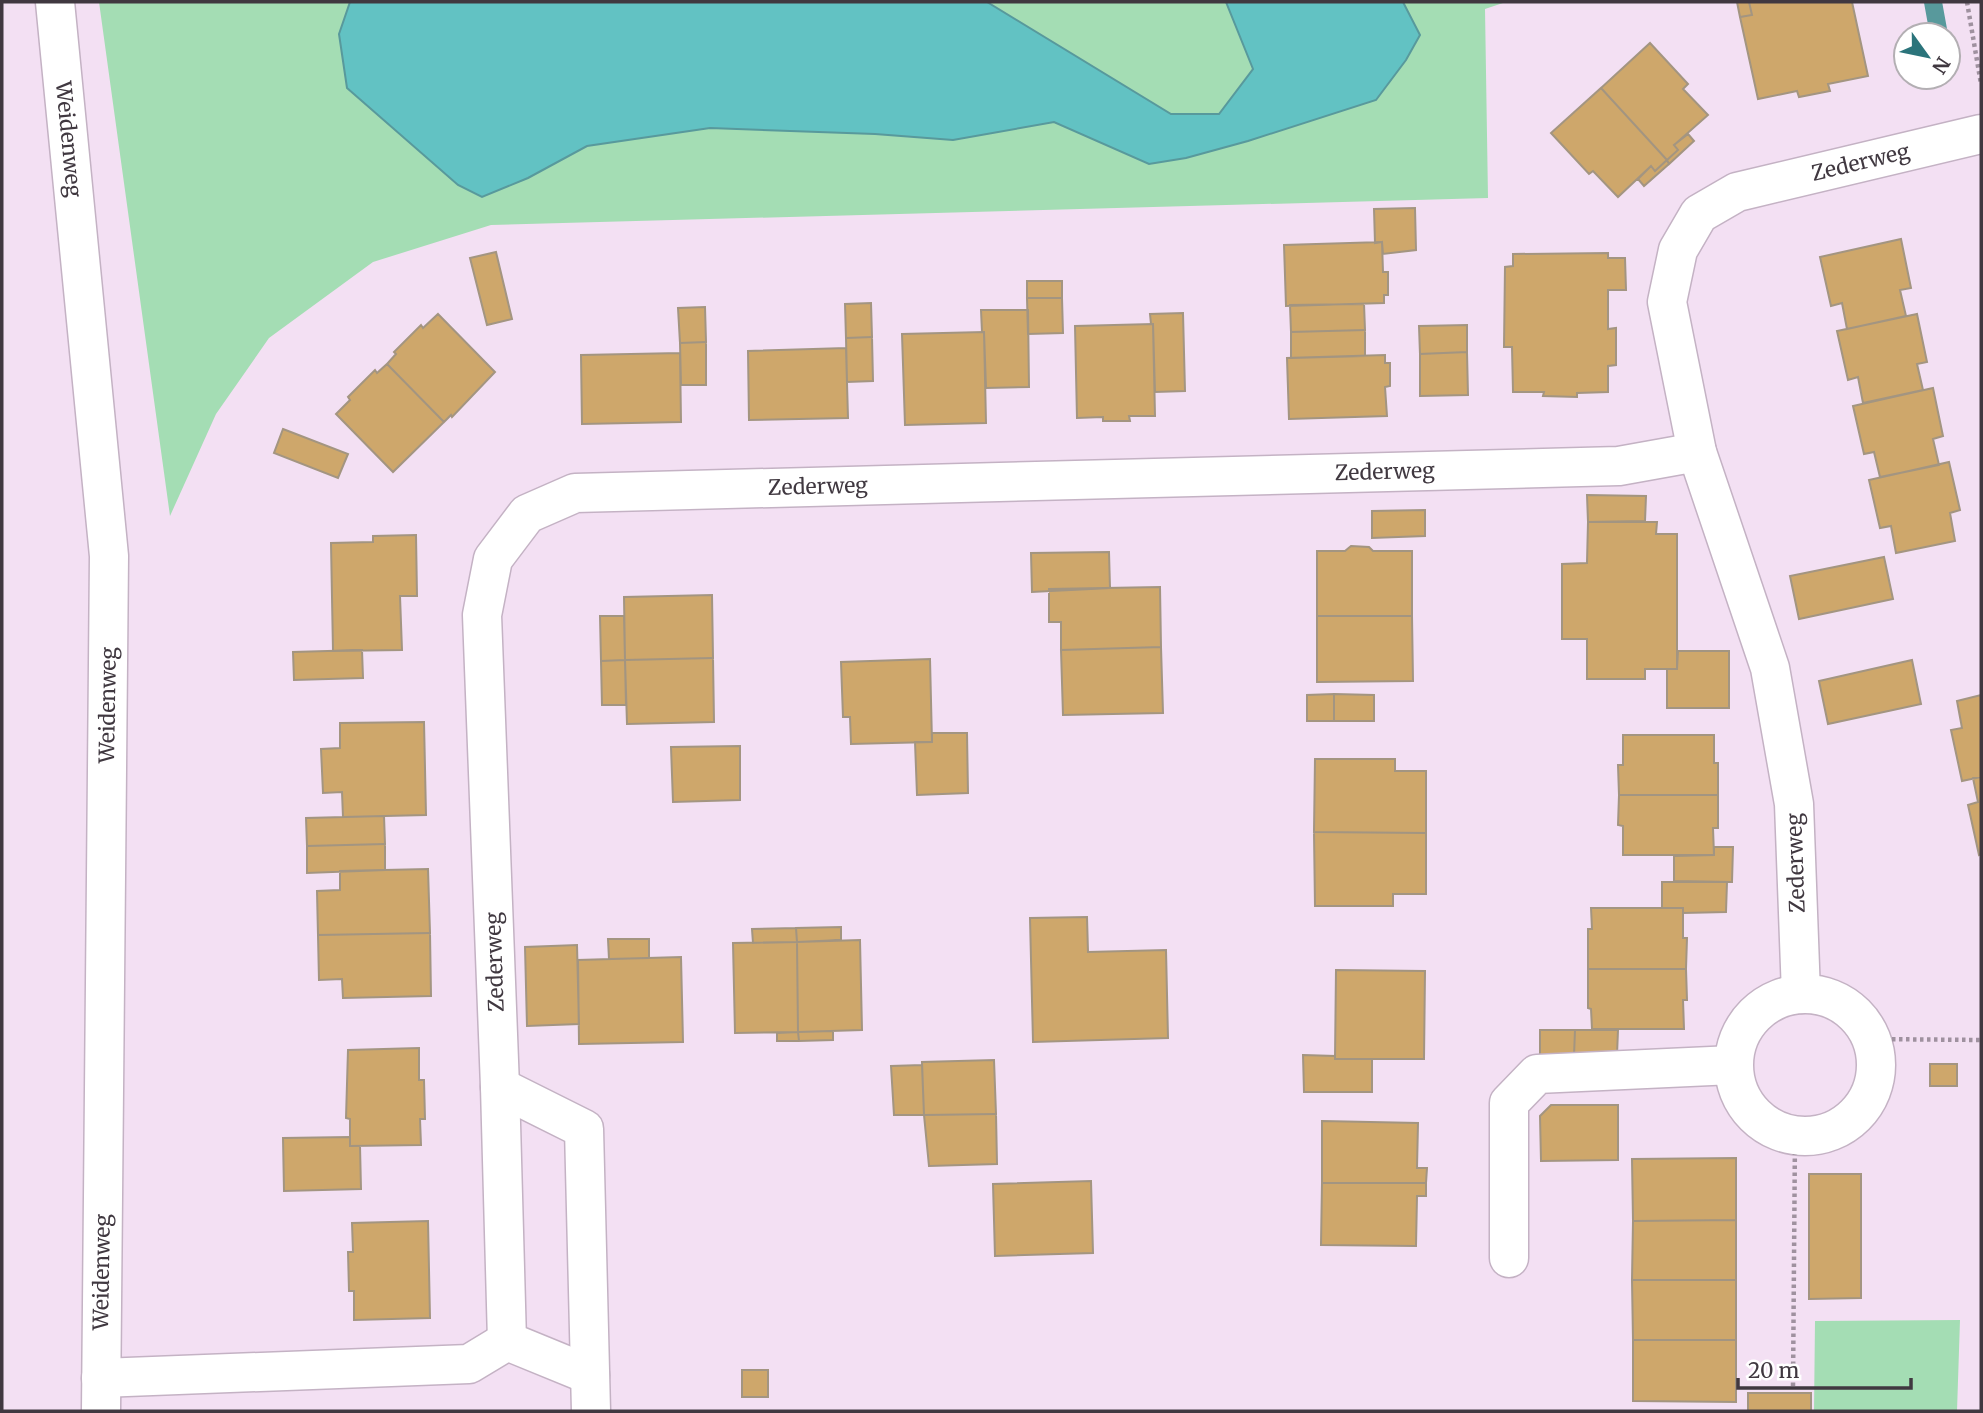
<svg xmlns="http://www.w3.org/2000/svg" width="1983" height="1413" font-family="Merriweather,serif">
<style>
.green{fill:#a4ddb4}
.water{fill:#62c2c3;stroke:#58999c;stroke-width:2}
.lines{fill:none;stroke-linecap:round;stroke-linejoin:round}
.stream{stroke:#58999c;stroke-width:18}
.building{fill:#cea76b;stroke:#a39581;stroke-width:2}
.minor-casing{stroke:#c4b2c4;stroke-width:41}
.path{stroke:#9f919f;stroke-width:4.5;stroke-dasharray:3.5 3.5;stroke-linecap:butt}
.minor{stroke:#fff;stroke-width:38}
.labels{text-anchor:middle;stroke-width:5;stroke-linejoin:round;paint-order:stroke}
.street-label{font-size:21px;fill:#403840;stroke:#fff}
</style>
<rect width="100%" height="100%" fill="#f3e0f3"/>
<path class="green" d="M 99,2 L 1506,2 L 1485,9 L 1488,198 L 491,225 L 373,262 L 269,338 L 216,414 L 170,516 Z
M 1960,1320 L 1957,1411 L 1814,1411 L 1815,1321 Z"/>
<path class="water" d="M 350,2 L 987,2 L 1171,114 L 1219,114 L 1253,69 L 1226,2 L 1403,2 L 1420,35 L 1406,60 L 1376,100 L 1248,141 L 1186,158 L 1149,164 L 1054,122 L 953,140 L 875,134 L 710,128 L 587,146 L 528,178 L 482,197 L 458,185 L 347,88 L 339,34 Z"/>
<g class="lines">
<path class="stream" d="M 1933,2 L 1939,35"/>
</g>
<path class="building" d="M 1737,2 L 1749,2 L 1752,15 L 1740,17 Z
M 1749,2 L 1852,2 L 1868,76 L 1828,84 L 1830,91 L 1799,97 L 1797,91 L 1758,99 L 1740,17 L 1752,15 Z
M 1650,43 L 1688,84 L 1683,89 L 1708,115 L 1674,145 L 1678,150 L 1667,160 L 1601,88 Z
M 1601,88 L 1667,160 L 1655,171 L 1651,166 L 1618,197 L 1593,171 L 1589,174 L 1551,133 Z
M 1688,134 L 1694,141 L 1669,164 L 1667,160 L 1678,150 L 1674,145 Z
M 1667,160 L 1669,164 L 1644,186 L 1638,179 L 1651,166 L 1655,171 Z
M 1415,208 L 1416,250 L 1383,254 L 1382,242 L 1375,243 L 1374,209 Z
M 1901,239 L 1911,288 L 1900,290 L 1906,316 L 1847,329 L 1842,303 L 1831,306 L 1820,257 Z
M 1382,242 L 1383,272 L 1388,272 L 1388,295 L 1384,295 L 1384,303 L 1286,306 L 1284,245 Z
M 496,252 L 512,319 L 487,325 L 470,258 Z
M 1608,253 L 1608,258 L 1625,258 L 1626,290 L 1608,290 L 1608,329 L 1616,328 L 1616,365 L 1608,366 L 1608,392 L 1577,393 L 1577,397 L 1543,396 L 1544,392 L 1513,392 L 1512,347 L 1504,347 L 1505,267 L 1513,266 L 1513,254 Z
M 1027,281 L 1062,281 L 1062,298 L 1027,298 Z
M 1027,298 L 1062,298 L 1063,333 L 1028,334 Z
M 871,303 L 872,337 L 846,338 L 845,304 Z
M 1364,304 L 1365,330 L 1291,332 L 1290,305 Z
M 705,307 L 706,342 L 680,343 L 678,308 Z
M 981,310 L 1028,310 L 1029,387 L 986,388 L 984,332 L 982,332 Z
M 1183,313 L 1185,391 L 1155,392 L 1153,324 L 1151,324 L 1150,314 Z
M 438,314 L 495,372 L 452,417 L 451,415 L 444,422 L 387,364 L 396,354 L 394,352 L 421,325 L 423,328 Z
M 1917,314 L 1927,362 L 1917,364 L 1923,390 L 1863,403 L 1858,377 L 1848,380 L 1837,331 Z
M 1153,324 L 1155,416 L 1129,416 L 1130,421 L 1103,421 L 1103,417 L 1077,418 L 1075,326 Z
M 1467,325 L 1467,352 L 1420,354 L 1419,326 Z
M 1365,330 L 1365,356 L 1291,358 L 1291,332 Z
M 984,332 L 986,423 L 905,425 L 902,334 Z
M 872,337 L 873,381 L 847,382 L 846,338 Z
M 706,342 L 706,385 L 681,385 L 680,343 Z
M 846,348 L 848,418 L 749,420 L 748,351 Z
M 1467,352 L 1468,395 L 1420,396 L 1420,354 Z
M 680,353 L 681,422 L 582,424 L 581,355 Z
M 1385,355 L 1385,363 L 1390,363 L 1390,386 L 1385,387 L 1387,416 L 1289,419 L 1287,358 Z
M 387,364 L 444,422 L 393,472 L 336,414 L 350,400 L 348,397 L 375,370 L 377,373 Z
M 1933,388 L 1943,436 L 1933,439 L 1939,465 L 1880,477 L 1874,452 L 1864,454 L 1853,406 Z
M 283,429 L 348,454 L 338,478 L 274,453 Z
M 1949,462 L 1960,510 L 1950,513 L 1955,541 L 1896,553 L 1891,526 L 1880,528 L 1869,480 Z
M 1587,495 L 1646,496 L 1645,521 L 1588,522 Z
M 1425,510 L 1425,536 L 1372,538 L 1372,511 Z
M 1588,522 L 1657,522 L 1656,534 L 1677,534 L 1677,669 L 1645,669 L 1645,679 L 1587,679 L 1587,639 L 1562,639 L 1562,564 L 1587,563 Z
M 416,535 L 417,596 L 400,596 L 402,650 L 333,651 L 331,543 L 373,542 L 373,536 Z
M 1351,546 L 1369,547 L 1373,551 L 1412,551 L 1412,616 L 1317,616 L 1317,551 L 1345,551 Z
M 1109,552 L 1110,588 L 1032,592 L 1031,553 Z
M 1884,557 L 1893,599 L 1799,619 L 1790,576 Z
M 1160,587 L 1161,647 L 1061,650 L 1061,622 L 1049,622 L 1049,589 Z
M 712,595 L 713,658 L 625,660 L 624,597 Z
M 600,616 L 624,616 L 625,660 L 601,661 Z
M 1317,616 L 1412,616 L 1413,681 L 1317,682 Z
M 1161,647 L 1163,713 L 1063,715 L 1061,650 Z
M 362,650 L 363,678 L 294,680 L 293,652 Z
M 1678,651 L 1729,651 L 1729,708 L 1667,708 L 1667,669 L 1677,669 Z
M 713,658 L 714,722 L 627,724 L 625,660 Z
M 930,659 L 932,742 L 851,744 L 850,717 L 843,717 L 841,662 Z
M 625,660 L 626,705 L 602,705 L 601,661 Z
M 1912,660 L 1921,704 L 1828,724 L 1819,681 Z
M 1334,694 L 1334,721 L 1307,721 L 1307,695 Z
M 1334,694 L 1374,695 L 1374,721 L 1334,721 Z
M 1981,695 L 1981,777 L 1962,781 L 1951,730 L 1962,728 L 1957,701 Z
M 424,722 L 426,815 L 343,817 L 342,792 L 323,793 L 321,749 L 340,748 L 340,723 Z
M 932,733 L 967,733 L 968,793 L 917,795 L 915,742 L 932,742 Z
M 1623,735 L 1714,735 L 1714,763 L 1718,763 L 1718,795 L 1619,795 L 1618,765 L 1623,765 Z
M 740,746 L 740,800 L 673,802 L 671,747 Z
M 1315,759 L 1395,759 L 1395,771 L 1426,771 L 1426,833 L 1314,832 Z
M 1981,777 L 1981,854 L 1979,855 L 1968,805 L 1978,802 L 1973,778 Z
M 1619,795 L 1718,795 L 1718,828 L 1713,828 L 1714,855 L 1623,855 L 1623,826 L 1618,825 Z
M 384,816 L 385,844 L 307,846 L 306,818 Z
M 1314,832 L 1426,833 L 1426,894 L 1393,894 L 1393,906 L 1315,906 Z
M 385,844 L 385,870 L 307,873 L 307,846 Z
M 1714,847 L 1733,847 L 1732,882 L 1674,881 L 1674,856 L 1714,855 Z
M 428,869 L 430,933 L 318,935 L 317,891 L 340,890 L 340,871 Z
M 1662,882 L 1727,882 L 1726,912 L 1683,913 L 1683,908 L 1662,908 Z
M 1591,908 L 1683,908 L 1683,938 L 1687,938 L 1686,969 L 1588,969 L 1588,929 L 1592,929 Z
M 1087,917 L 1088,952 L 1166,950 L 1168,1038 L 1033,1042 L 1030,918 Z
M 841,927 L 841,940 L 797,942 L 796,928 Z
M 796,928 L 797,942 L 753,943 L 752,929 Z
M 430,933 L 431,996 L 343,998 L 342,979 L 319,980 L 318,935 Z
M 608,939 L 649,939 L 649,958 L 609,959 Z
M 860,940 L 862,1030 L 798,1032 L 797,942 Z
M 797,942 L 798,1032 L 735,1033 L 733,943 Z
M 577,945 L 579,1024 L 527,1026 L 525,947 Z
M 681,957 L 683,1042 L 579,1044 L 578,960 Z
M 1588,969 L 1686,969 L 1687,1000 L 1683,1000 L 1684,1029 L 1592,1029 L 1591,1009 L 1588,1008 Z
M 1336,970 L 1425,971 L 1424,1059 L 1335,1059 Z
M 1540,1030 L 1575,1030 L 1574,1056 L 1540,1056 Z
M 1575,1030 L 1618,1030 L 1617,1055 L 1574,1056 Z
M 833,1031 L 833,1040 L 799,1041 L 798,1032 Z
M 798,1032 L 799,1041 L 777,1041 L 777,1033 Z
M 419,1048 L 419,1080 L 424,1080 L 425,1119 L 420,1119 L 421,1145 L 350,1146 L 350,1119 L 346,1118 L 348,1050 Z
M 1303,1055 L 1335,1056 L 1335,1059 L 1372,1059 L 1372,1092 L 1304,1092 Z
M 994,1060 L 996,1114 L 924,1115 L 922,1062 Z
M 1930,1064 L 1957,1064 L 1957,1086 L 1930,1086 Z
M 922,1065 L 924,1115 L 894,1115 L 891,1066 Z
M 1551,1105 L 1618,1105 L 1618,1160 L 1541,1161 L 1540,1116 Z
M 996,1114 L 997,1164 L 929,1166 L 924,1115 Z
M 1322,1121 L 1418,1123 L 1417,1168 L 1427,1168 L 1426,1183 L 1322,1183 Z
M 350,1137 L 350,1146 L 360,1146 L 361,1189 L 284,1191 L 283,1138 Z
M 1736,1158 L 1736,1220 L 1633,1221 L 1632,1159 Z
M 1809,1174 L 1861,1174 L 1861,1298 L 1809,1299 Z
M 1091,1181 L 1093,1253 L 995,1256 L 993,1184 Z
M 1322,1183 L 1426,1183 L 1426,1196 L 1417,1196 L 1416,1246 L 1321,1245 Z
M 1736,1220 L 1736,1280 L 1632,1280 L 1633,1221 Z
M 428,1221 L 430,1318 L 354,1320 L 354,1291 L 349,1291 L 348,1252 L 353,1252 L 352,1223 Z
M 1632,1280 L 1736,1280 L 1736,1340 L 1633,1340 Z
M 1633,1340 L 1736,1340 L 1736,1402 L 1633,1401 Z
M 742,1370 L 768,1370 L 768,1397 L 742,1397 Z
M 1748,1393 L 1811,1393 L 1811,1411 L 1748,1411 Z"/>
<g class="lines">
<g class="minor-casing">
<g id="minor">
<path id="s1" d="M 55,2 L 109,556 L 101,1411"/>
<circle cx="1805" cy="1065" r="71"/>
<path id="s2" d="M 1801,994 L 1794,804 L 1770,668 L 1697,452 L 1667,302 L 1678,250 L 1699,214 L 1737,192 L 1981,134"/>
<path d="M 500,1087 L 584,1129 L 591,1411"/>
<path d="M 1509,1258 L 1509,1103 L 1537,1074 L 1733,1065"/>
<path id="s3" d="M 590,1375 L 507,1341 L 500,1087 L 482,615 L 493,559 L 527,514 L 575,493 L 1619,466 L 1697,452"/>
<path d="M 101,1378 L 469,1364 L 507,1341"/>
</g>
</g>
<path class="path" d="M 1967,2 L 1981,84
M 1871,1039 L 1981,1040
M 1793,1386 L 1795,1135"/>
<use href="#minor" class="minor"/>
</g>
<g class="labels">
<g class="street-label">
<text dy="7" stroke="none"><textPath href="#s1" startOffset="138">Weidenweg</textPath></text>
<text dy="7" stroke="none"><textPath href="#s2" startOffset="975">Zederweg</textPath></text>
<text dy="7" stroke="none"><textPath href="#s3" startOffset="1792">Zederweg</textPath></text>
<text dy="7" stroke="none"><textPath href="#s3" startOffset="1225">Zederweg</textPath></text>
<text transform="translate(108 705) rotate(-89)" y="7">Weidenweg</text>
<text transform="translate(1796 863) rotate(-92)" y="7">Zederweg</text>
<text transform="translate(495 962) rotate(-92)" y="7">Zederweg</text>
<text transform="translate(102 1272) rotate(-89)" y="7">Weidenweg</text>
</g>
</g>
<rect width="1983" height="1413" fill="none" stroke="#403840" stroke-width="7"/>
<g transform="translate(1927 56) rotate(123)"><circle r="33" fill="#ffffff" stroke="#b3afb3" stroke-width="2"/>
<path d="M0-5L12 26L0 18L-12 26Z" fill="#2b747b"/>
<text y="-10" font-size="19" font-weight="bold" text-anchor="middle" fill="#403840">N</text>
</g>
<path d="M1738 1378v10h173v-10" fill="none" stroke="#403840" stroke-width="3.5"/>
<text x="1748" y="1378" font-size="21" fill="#403840" stroke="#ffffff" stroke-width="5" paint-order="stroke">20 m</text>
</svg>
